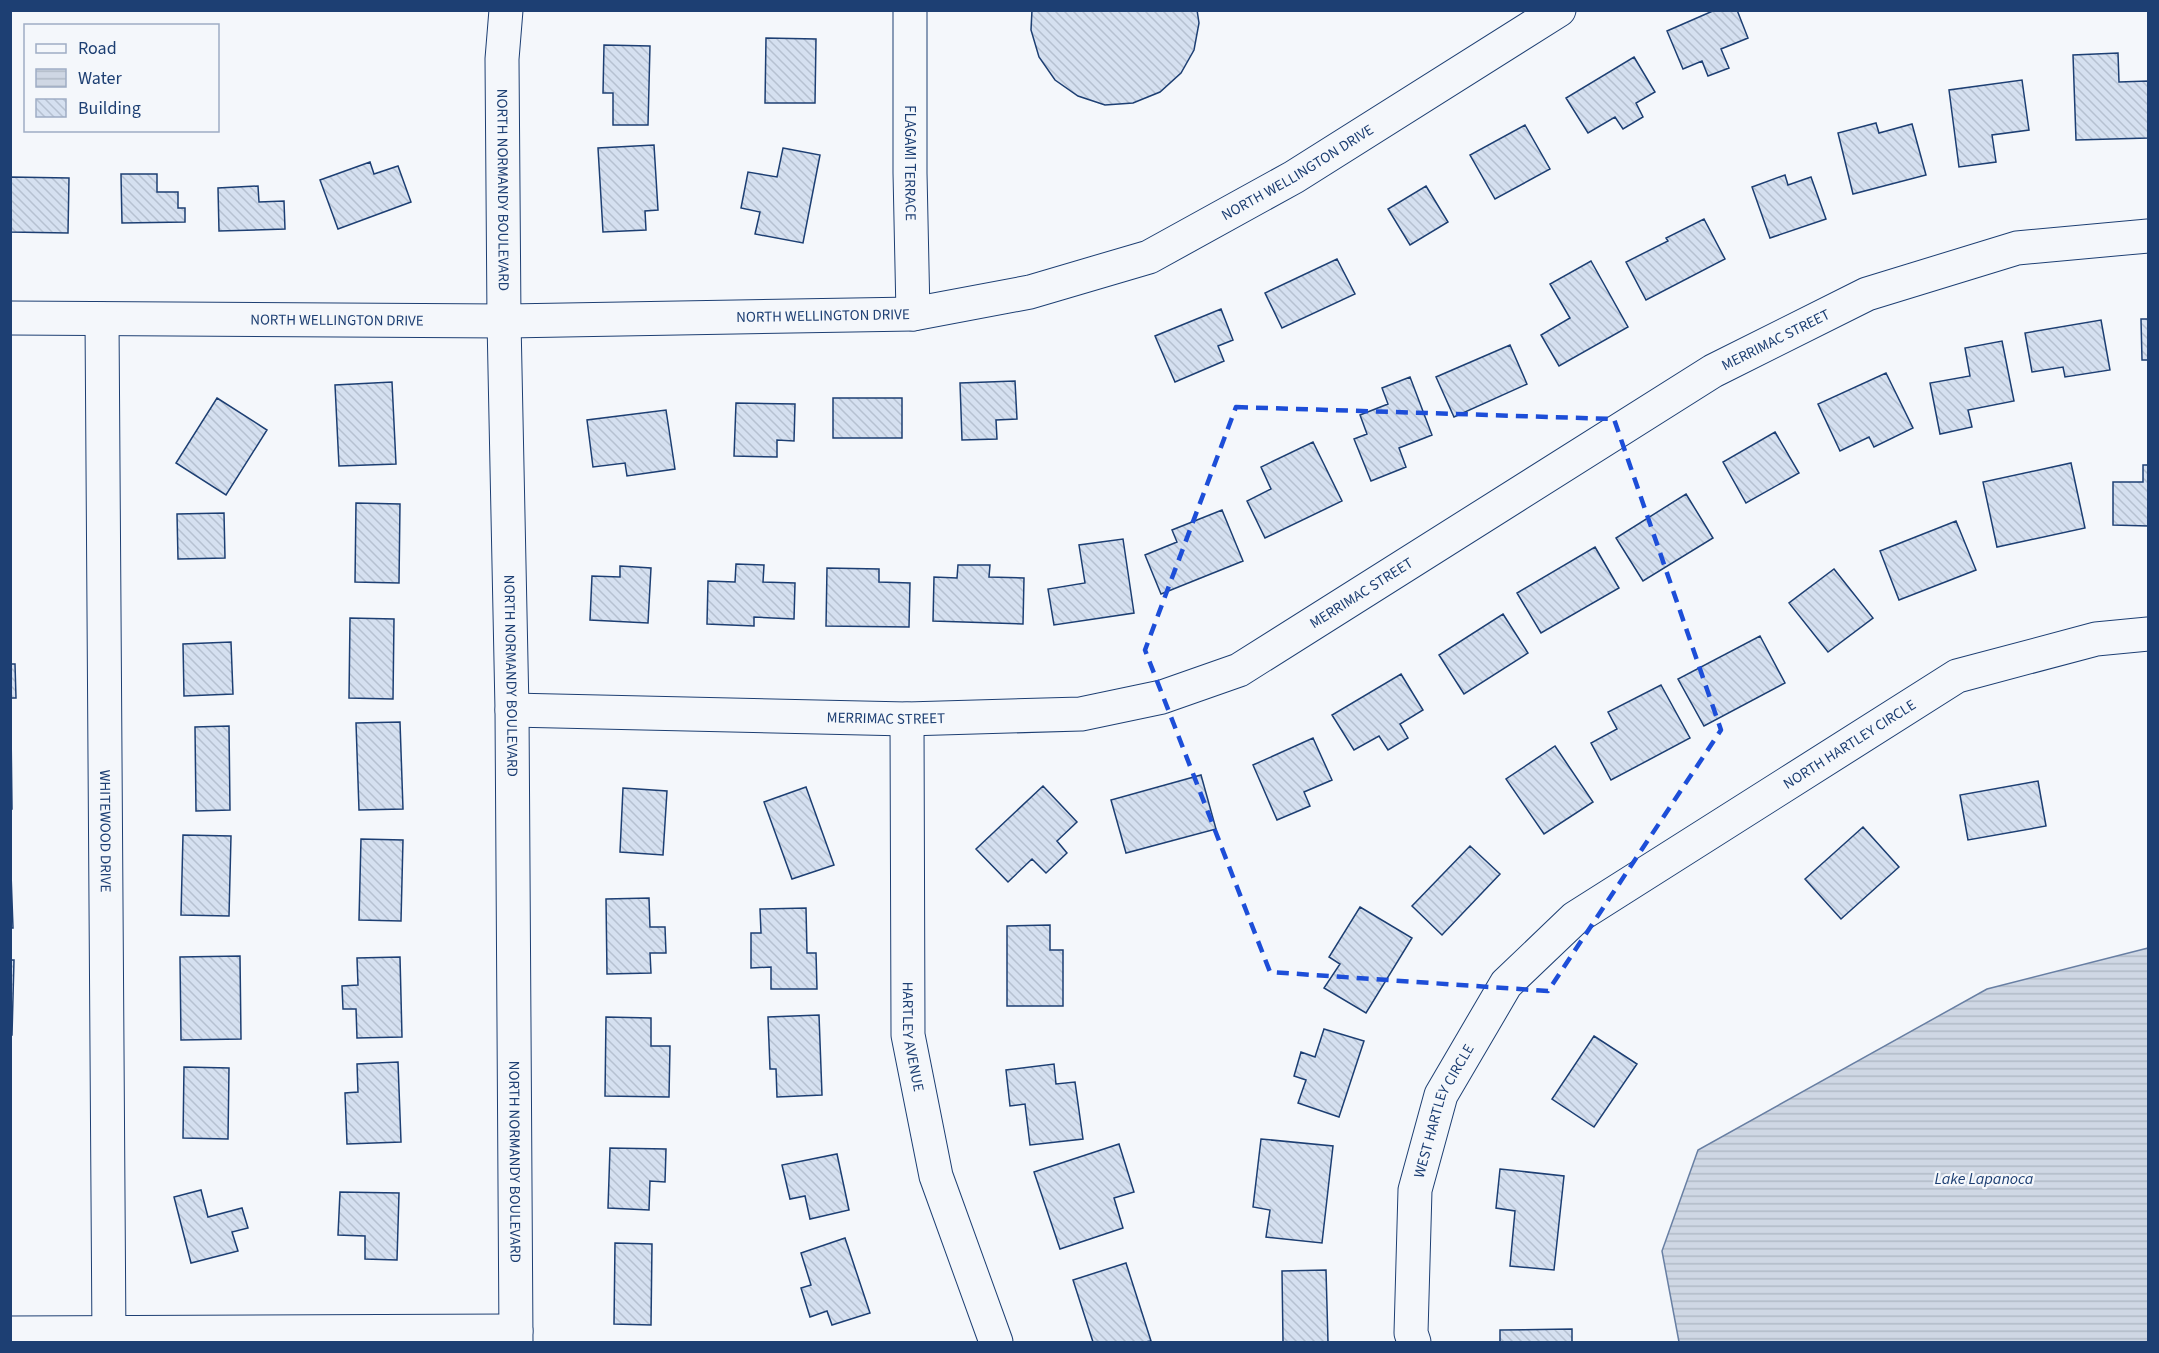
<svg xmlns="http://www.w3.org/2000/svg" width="2159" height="1353" font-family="'Source Sans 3',sans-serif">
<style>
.water{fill:url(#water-rules);stroke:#687fa3;stroke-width:1.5}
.building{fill:url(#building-back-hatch);stroke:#1d3f73;stroke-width:1.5}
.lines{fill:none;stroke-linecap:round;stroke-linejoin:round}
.minor-casing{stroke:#1d3f73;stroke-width:35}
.minor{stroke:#f4f7fb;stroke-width:33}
.marked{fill:none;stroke:#1d4ed8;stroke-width:4.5;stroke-dasharray:12 8;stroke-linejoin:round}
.labels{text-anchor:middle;stroke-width:4.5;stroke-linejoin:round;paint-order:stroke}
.street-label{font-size:15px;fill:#1d3f73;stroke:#f4f7fb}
.water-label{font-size:16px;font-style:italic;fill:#1d3f73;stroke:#f4f7fb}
</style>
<defs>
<pattern id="water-rules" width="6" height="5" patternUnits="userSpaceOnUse" patternTransform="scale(1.5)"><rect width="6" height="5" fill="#cfd7e4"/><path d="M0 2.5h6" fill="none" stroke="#b1bac7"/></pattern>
<pattern id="building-back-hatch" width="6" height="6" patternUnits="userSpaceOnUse" patternTransform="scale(1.5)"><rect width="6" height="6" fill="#d5e0f0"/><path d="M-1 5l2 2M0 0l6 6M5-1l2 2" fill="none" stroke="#b6c1d1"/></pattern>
</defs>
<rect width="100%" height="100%" fill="#f4f7fb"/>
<path class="water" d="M 2148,948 L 2148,1342 L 1679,1342 L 1662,1251 L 1698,1150 L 1987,989 Z"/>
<path class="building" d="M 1032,10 L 1197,10 L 1199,23 L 1194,50 L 1181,73 L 1160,92 L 1133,103 L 1105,105 L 1078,96 L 1055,80 L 1039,57 L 1031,30 Z
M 1715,10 L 1737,10 L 1748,38 L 1721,49 L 1729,68 L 1708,76 L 1702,61 L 1683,69 L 1667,31 Z
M 766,38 L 816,39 L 815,103 L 765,103 Z
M 604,45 L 650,46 L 648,125 L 613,125 L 613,93 L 603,93 Z
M 2118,53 L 2119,82 L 2148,81 L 2148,138 L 2076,140 L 2073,55 Z
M 1634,57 L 1655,92 L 1636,103 L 1643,117 L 1623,129 L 1615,117 L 1588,133 L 1566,98 Z
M 2022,80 L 2029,130 L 1992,135 L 1996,162 L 1959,167 L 1949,90 Z
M 1876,123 L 1879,133 L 1912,124 L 1926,175 L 1853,194 L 1838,133 Z
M 1525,125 L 1550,169 L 1495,199 L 1470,155 Z
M 654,145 L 658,210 L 645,211 L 646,230 L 603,232 L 598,148 Z
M 783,148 L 820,155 L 803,243 L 755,234 L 760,212 L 741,208 L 748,172 L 777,177 Z
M 370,162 L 374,174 L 398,166 L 411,202 L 338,229 L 320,180 Z
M 121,174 L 157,174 L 157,192 L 178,192 L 178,208 L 185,208 L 185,222 L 122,223 Z
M 1785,175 L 1788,185 L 1811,177 L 1826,219 L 1770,238 L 1752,187 Z
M 10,177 L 69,178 L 68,233 L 10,232 Z
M 258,186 L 259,202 L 284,201 L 285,229 L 219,231 L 218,188 Z
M 1426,186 L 1448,222 L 1410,245 L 1388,209 Z
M 1704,219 L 1725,259 L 1646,300 L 1626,262 L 1668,241 L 1666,238 Z
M 1337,259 L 1355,294 L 1282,328 L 1265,293 Z
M 1591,261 L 1628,327 L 1559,366 L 1541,335 L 1570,318 L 1550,284 Z
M 1221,309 L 1233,340 L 1218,346 L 1224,361 L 1175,382 L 1155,336 Z
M 2141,319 L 2148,319 L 2148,360 L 2142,360 Z
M 2101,320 L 2110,370 L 2065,377 L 2063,367 L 2032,372 L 2025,333 Z
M 2002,341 L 2014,401 L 1968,410 L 1972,427 L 1940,434 L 1930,383 L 1970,376 L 1965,348 Z
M 1510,345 L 1527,384 L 1454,417 L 1436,377 Z
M 1886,373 L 1913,428 L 1874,447 L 1869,437 L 1840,451 L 1818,404 Z
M 1410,377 L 1432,435 L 1399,448 L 1406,467 L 1371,481 L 1354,439 L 1367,434 L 1360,415 L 1388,404 L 1382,388 Z
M 1015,381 L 1017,419 L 996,420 L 997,439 L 962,440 L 960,383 Z
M 392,382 L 396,464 L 339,466 L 335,385 Z
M 217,398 L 267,430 L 226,495 L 176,463 Z
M 833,398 L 902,398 L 902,438 L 833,438 Z
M 736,403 L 795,404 L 794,441 L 777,440 L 777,457 L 734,456 Z
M 666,410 L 675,469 L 627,476 L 625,463 L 593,467 L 587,420 Z
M 1775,432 L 1799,473 L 1746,503 L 1723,462 Z
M 1313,442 L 1342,501 L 1265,538 L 1247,501 L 1271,489 L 1261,467 Z
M 2071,463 L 2085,528 L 1997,547 L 1983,482 Z
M 2143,465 L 2148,465 L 2148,526 L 2113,525 L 2113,482 L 2143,482 Z
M 1686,494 L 1713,538 L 1643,581 L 1616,538 Z
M 356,503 L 400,504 L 399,583 L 355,582 Z
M 1222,510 L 1243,561 L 1161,594 L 1145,555 L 1177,542 L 1172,530 Z
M 224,513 L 225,558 L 178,559 L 177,514 Z
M 1956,521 L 1976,570 L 1899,600 L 1880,551 Z
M 1123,539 L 1134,613 L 1054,625 L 1048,589 L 1085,583 L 1079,545 Z
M 1595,547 L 1619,588 L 1541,633 L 1517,593 Z
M 736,564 L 764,565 L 763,582 L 795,583 L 794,619 L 754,617 L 754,626 L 707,624 L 708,581 L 735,582 Z
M 958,565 L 990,565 L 989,577 L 1024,578 L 1023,624 L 933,621 L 934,577 L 957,578 Z
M 620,566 L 651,568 L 648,623 L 590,620 L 592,576 L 620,577 Z
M 827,568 L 879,569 L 879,582 L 910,583 L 909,627 L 826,626 Z
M 1834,569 L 1873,618 L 1828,652 L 1789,603 Z
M 1503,614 L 1528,653 L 1464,694 L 1439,655 Z
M 350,618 L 394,619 L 393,699 L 349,698 Z
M 1760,636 L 1785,683 L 1704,726 L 1678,679 Z
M 231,642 L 233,694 L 184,696 L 183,644 Z
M 10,664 L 15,664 L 16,698 L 10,698 Z
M 1401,674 L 1423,710 L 1400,724 L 1408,738 L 1388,750 L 1379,736 L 1354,750 L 1332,715 Z
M 1661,685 L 1690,738 L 1611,780 L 1591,743 L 1617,729 L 1608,712 Z
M 400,722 L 403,809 L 359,810 L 356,723 Z
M 229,726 L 230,810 L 196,811 L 195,727 Z
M 11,728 L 12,809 L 10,809 L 10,728 Z
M 1313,738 L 1332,780 L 1304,792 L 1310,806 L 1277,820 L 1253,765 Z
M 1555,746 L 1593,802 L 1544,834 L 1506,779 Z
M 1201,775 L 1216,829 L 1126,853 L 1111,800 Z
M 2038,781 L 2046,826 L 1968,840 L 1960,795 Z
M 1043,786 L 1077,822 L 1057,841 L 1067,853 L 1046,873 L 1032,859 L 1008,882 L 976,849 Z
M 806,787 L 834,865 L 792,879 L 764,802 Z
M 623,788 L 667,791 L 663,855 L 620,852 Z
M 1863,827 L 1899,867 L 1841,919 L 1805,879 Z
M 183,835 L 231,836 L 229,916 L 181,915 Z
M 361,839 L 403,840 L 401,921 L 359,920 Z
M 10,846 L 13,928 L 10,928 Z
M 1470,846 L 1500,874 L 1442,935 L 1412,906 Z
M 649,898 L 650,927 L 665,927 L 666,953 L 650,953 L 651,973 L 607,974 L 606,899 Z
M 1360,907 L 1412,938 L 1366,1013 L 1324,988 L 1340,964 L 1329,957 Z
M 806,908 L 807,953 L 816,953 L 817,989 L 771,989 L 771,967 L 751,968 L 751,933 L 761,933 L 760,909 Z
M 1050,925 L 1050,950 L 1063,950 L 1063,1006 L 1007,1006 L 1007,926 Z
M 240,956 L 241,1039 L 181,1040 L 180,957 Z
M 400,957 L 402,1037 L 357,1038 L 356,1009 L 343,1009 L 342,986 L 358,985 L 357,958 Z
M 10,960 L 14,960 L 12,1035 L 10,1035 Z
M 819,1015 L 822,1095 L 777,1097 L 776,1069 L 770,1069 L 768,1017 Z
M 606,1017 L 651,1018 L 651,1046 L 670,1046 L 669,1097 L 605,1096 Z
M 1324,1029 L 1364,1041 L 1339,1117 L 1298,1103 L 1306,1080 L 1294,1076 L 1301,1052 L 1315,1057 Z
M 1594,1036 L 1637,1064 L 1594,1127 L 1552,1099 Z
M 398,1062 L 401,1142 L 347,1144 L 345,1093 L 358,1092 L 357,1064 Z
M 1054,1064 L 1056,1084 L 1075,1082 L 1083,1139 L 1030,1145 L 1025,1104 L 1010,1106 L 1006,1070 Z
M 184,1067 L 229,1068 L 228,1139 L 183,1138 Z
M 1261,1139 L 1333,1146 L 1322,1243 L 1266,1237 L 1270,1210 L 1253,1207 Z
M 1119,1144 L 1134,1192 L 1114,1198 L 1123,1228 L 1060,1249 L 1034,1172 Z
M 610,1148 L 666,1149 L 665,1182 L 650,1181 L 649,1210 L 608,1208 Z
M 837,1154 L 849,1210 L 810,1219 L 805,1196 L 790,1199 L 782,1165 Z
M 1500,1169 L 1564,1176 L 1554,1270 L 1510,1266 L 1515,1211 L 1496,1208 Z
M 201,1190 L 208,1217 L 242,1208 L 248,1228 L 232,1232 L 238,1251 L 191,1263 L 174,1197 Z
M 340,1192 L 399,1193 L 397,1260 L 365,1259 L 365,1236 L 338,1235 Z
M 845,1238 L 870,1313 L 832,1325 L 827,1311 L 810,1317 L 801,1288 L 811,1285 L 801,1253 Z
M 615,1243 L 652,1244 L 651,1325 L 614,1324 Z
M 1126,1263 L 1151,1341 L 1145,1342 L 1093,1342 L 1073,1280 Z
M 1326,1270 L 1328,1342 L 1283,1342 L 1282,1271 Z
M 1572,1329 L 1572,1342 L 1500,1342 L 1500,1330 Z"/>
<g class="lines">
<g class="minor-casing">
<g id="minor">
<path id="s1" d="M 506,10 L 502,59 L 504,321 L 512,710 L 516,1342"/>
<path id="s2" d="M 910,10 L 910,173 L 913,314"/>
<path id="s3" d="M 10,318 L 504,321 L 913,314 L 1030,292 L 1149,257 L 1294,177 L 1559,10"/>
<path id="s4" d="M 102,319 L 109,1342"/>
<path id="s5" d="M 512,710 L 907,719 L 1081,714 L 1162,697 L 1239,670 L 1713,371 L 1867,294 L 2017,248 L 2148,236"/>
<path id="s6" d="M 907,719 L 908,1035 L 936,1176 L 996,1342"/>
<path d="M 10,1333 L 516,1331"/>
<path id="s7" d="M 1414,1342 L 1411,1333 L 1415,1190 L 1441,1095 L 1506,984 L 1575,918 L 1957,676 L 2096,639 L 2148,634"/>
</g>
</g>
<use href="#minor" class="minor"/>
</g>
<path class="marked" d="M 1236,407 L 1614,419 L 1721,730 L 1548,991 L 1270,972 L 1145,650 Z"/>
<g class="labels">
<g class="street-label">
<text dy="5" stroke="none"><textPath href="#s2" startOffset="153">FLAGAMI TERRACE</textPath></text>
<text dy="5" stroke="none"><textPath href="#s3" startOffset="1317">NORTH WELLINGTON DRIVE</textPath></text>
<text dy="5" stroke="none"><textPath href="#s1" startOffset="180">NORTH NORMANDY BOULEVARD</textPath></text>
<text dy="5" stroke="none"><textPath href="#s3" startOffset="813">NORTH WELLINGTON DRIVE</textPath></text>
<text dy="5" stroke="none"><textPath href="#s3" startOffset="327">NORTH WELLINGTON DRIVE</textPath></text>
<text dy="5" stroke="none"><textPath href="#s5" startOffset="1364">MERRIMAC STREET</textPath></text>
<text dy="5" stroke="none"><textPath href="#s5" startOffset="878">MERRIMAC STREET</textPath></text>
<text dy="5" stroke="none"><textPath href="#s1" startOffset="666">NORTH NORMANDY BOULEVARD</textPath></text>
<text dy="5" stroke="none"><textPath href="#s5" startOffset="374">MERRIMAC STREET</textPath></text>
<text dy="5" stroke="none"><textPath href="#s7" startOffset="800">NORTH HARTLEY CIRCLE</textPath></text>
<text dy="5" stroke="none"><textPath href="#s4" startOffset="512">WHITEWOOD DRIVE</textPath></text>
<text dy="5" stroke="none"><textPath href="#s6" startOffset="318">HARTLEY AVENUE</textPath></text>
<text dy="5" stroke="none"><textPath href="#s7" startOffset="237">WEST HARTLEY CIRCLE</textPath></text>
<text dy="5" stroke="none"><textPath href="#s1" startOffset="1152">NORTH NORMANDY BOULEVARD</textPath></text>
</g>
<g class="water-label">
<text x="1984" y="1184">Lake Lapanoca</text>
</g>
</g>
<rect width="2159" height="1353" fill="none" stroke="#1d3f73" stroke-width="24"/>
<rect x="24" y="24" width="195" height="108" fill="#f4f7fb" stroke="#9eadc5" stroke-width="1.5"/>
<rect x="36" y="44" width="30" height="9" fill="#f4f7fb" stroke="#9eadc5" stroke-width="1.5"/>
<text x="78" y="54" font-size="18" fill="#1d3f73">Road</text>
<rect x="36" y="69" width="30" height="18" fill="url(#water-rules)" stroke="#9eadc5" stroke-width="1.5"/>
<text x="78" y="84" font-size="18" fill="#1d3f73">Water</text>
<rect x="36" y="99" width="30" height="18" fill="url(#building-back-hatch)" stroke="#9eadc5" stroke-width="1.5"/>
<text x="78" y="114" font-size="18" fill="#1d3f73">Building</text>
</svg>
